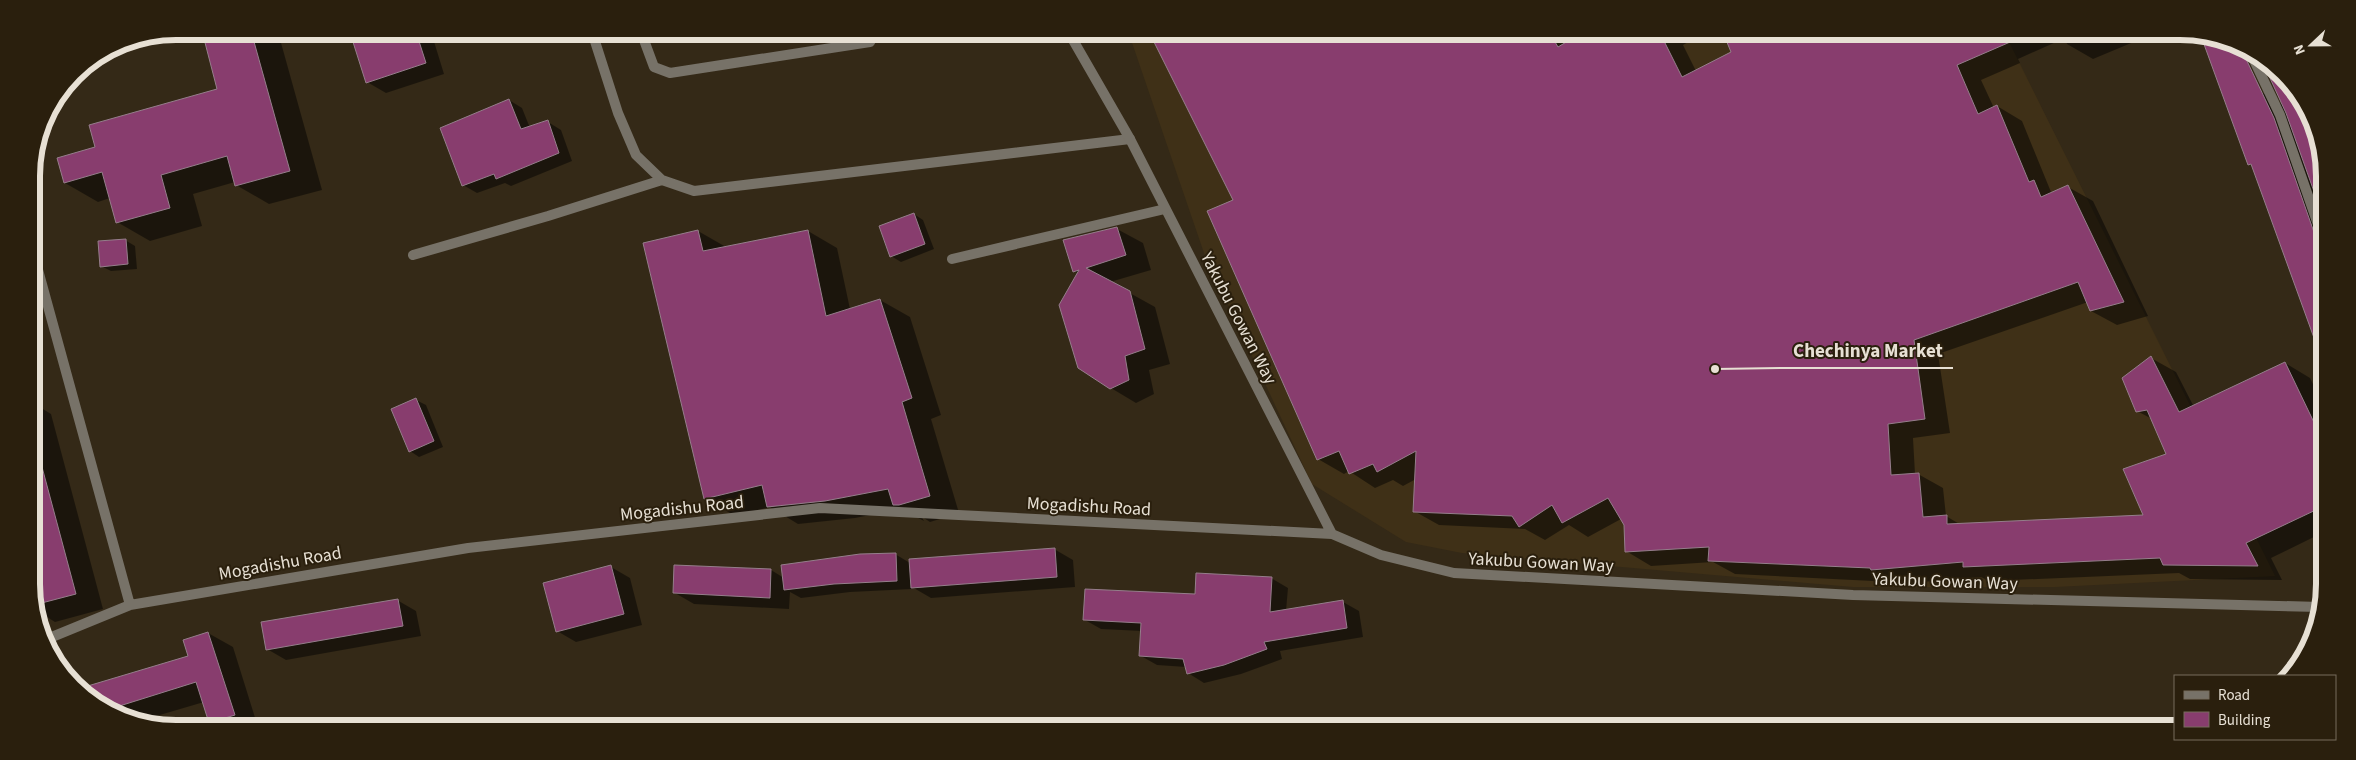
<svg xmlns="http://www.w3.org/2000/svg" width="2356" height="760" font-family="'Source Sans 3',sans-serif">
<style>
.built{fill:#3f3017}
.shadow{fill:#0007}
.building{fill:#883d6e;stroke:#957e8b}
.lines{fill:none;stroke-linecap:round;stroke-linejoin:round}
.service{stroke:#777268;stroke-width:10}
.minor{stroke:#777268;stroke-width:10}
.tertiary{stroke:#777268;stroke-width:10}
.labels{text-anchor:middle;stroke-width:4;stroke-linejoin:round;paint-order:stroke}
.street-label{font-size:18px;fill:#e7e0d4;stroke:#2a1f0d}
.rim{fill:none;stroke:#e7e0d4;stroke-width:6}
.leader{fill:none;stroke:#e7e0d4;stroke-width:2}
.callout-dot{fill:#e7e0d4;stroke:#2a1f0d;stroke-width:2}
.callout-label{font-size:19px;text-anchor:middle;font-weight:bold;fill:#e7e0d4;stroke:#2a1f0d;stroke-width:4;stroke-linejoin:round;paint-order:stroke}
</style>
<rect width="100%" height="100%" fill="#342917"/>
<path class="built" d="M 1129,34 L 2006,36 L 2275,576 L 2055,587 L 1853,587 L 1462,553 L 1406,542 L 1312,484 L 1204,253 Z"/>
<path class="shadow" d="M 203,31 L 278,32 L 322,190 L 269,204 L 236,185 L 235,182 L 193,194 L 202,226 L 150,241 L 117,222 L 110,198 L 98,202 L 65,183 L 96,147 L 219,90 Z
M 389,32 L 426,32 L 432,35 L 444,74 L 386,93 L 367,82 L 355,43 Z
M 1158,34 L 1472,34 L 1475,41 L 1487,34 L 1701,35 L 1683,45 L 1696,71 L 1733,52 L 1725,35 L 2148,36 L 2093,59 L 2067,44 L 2065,38 L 2018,59 L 2020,63 L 1981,80 L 1994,108 L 1997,106 L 2022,121 L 2051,192 L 2053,193 L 2068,187 L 2093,201 L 2148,316 L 2117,325 L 2091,311 L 2088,302 L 1938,354 L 1950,433 L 1913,438 L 1915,474 L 1918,474 L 1943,488 L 1946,516 L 1961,525 L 2144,516 L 2167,454 L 2152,419 L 2137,411 L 2151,358 L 2176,372 L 2194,407 L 2285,363 L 2310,378 L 2321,401 L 2320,534 L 2271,558 L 2282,580 L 2190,579 L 2179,573 L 1989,581 L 1981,577 L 1897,584 L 1893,582 L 1735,574 L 1713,562 L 1651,566 L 1626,551 L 1625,525 L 1621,519 L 1588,537 L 1569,525 L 1545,540 L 1525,529 L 1439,525 L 1414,511 L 1416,479 L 1403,486 L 1393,480 L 1375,488 L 1349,471 L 1344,474 L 1318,459 L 1235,200 L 1153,37 Z
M 2289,81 L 2322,148 L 2321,312 L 2253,166 L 2249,164 L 2261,92 L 2285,106 Z
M 509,100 L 522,108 L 530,128 L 548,122 L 561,130 L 572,161 L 511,186 L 505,183 L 477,193 L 463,185 Z
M 914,214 L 923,220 L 934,249 L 901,262 L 891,256 Z
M 1117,229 L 1143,243 L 1151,270 L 1110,282 L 1155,307 L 1170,364 L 1149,370 L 1154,394 L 1136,403 L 1111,388 L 1079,274 L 1074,271 Z
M 698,231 L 726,247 L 808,231 L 837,248 L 850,309 L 880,300 L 910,317 L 941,415 L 931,419 L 959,513 L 930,522 L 921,516 L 924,521 L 901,509 L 855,518 L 798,524 L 770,507 L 735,516 L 705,498 Z
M 125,240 L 135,246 L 137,269 L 111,271 L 101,266 Z
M 416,400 L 426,405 L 443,447 L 419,457 L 410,451 Z
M 33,403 L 51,414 L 103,609 L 55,622 L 34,609 Z
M 1054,549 L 1073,560 L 1075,587 L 931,598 L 912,587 L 912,589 L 850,592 L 801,598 L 790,592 L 789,609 L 694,604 L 675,593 L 676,566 L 771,570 L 784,578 L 895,554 L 910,563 Z
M 611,567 L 630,578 L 642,625 L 576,642 L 557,631 Z
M 1271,578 L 1288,588 L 1286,611 L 1343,602 L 1359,611 L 1363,637 L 1280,651 L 1282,659 L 1241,674 L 1204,683 L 1188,673 L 1186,667 L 1157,665 L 1141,656 L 1142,631 L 1101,629 L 1085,620 Z
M 397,600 L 416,611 L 421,636 L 286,660 L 267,649 Z
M 208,633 L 233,647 L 257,724 L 214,724 L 210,722 L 204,702 L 136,722 L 83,689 L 189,657 Z"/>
<path class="building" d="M 202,31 L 251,31 L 290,171 L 235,186 L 227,156 L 161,175 L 170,208 L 116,223 L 102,172 L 64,183 L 57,158 L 95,147 L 89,125 L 217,89 Z
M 385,32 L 416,32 L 426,63 L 366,83 L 353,42 Z
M 1150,34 L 1551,35 L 1558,47 L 1578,35 L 1661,35 L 1682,77 L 1731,52 L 1724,35 L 2024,36 L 1957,65 L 1978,114 L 1997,105 L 2029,182 L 2034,180 L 2041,197 L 2068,185 L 2124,302 L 2090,311 L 2078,282 L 1914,340 L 1925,419 L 1888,424 L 1891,475 L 1919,473 L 1923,517 L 1947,515 L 1947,524 L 2143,515 L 2123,469 L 2166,454 L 2147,410 L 2136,412 L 2122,378 L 2151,356 L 2179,412 L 2285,362 L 2321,437 L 2320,508 L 2246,543 L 2258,566 L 2163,565 L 2160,558 L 1963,567 L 1963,562 L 1871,570 L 1870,568 L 1708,561 L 1709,547 L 1625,552 L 1624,525 L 1608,498 L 1562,523 L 1552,505 L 1519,527 L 1512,516 L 1413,512 L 1416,451 L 1377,472 L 1373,464 L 1349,474 L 1339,451 L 1317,460 L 1207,211 L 1233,200 Z
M 2201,36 L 2218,36 L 2247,55 L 2247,61 L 2274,118 L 2316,238 L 2322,243 L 2321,349 L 2318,349 L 2251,164 L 2248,165 Z
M 2264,65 L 2289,80 L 2322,148 L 2322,214 L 2286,113 Z
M 509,99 L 521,129 L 548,120 L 559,153 L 496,179 L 494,174 L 462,186 L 440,128 Z
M 914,213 L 925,244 L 890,257 L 879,226 Z
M 1117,227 L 1126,255 L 1086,268 L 1130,291 L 1145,349 L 1125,356 L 1129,380 L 1110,389 L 1078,368 L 1059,305 L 1079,270 L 1073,272 L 1063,240 Z
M 698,230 L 703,251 L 808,230 L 826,316 L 880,299 L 912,398 L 902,402 L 930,496 L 899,505 L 893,505 L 888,489 L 825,501 L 767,507 L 762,485 L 704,499 L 643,243 Z
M 126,239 L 128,264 L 100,267 L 98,241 Z
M 416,398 L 434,441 L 409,452 L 391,409 Z
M 42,467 L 76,594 L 34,605 L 33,468 Z
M 1055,548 L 1057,577 L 911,588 L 909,559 Z
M 896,553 L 897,581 L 834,584 L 784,590 L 781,565 L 860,554 Z
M 611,565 L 624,614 L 556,632 L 543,583 Z
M 674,565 L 771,569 L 770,598 L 673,593 Z
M 1196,573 L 1272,577 L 1270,612 L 1343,600 L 1347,628 L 1264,642 L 1267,649 L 1224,665 L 1187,674 L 1183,659 L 1139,656 L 1141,623 L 1083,620 L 1085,589 L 1195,594 Z
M 398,599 L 403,626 L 266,650 L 261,622 Z
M 208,632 L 235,715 L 209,723 L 196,682 L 113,708 L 81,688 L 188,656 L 183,640 Z"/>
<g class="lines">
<path class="service" d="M 592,32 L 618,113 L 636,155 L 662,180 L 694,191 L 1130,139
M 641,32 L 654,67 L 670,73 L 870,42 L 875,33
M 413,255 L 548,216 L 662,180
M 952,259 L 1165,209"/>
<path class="minor" d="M 1069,33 L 1130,139 L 1332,534 L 1381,555 L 1454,573 L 1853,595 L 2320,607
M 32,248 L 130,605
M 47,639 L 130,605 L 468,548 L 820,508 L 1332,534"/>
<path class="tertiary" d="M 2253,58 L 2280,115 L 2322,236"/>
</g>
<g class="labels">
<g class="street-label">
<text transform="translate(1239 318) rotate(63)" y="6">Yakubu Gowan Way</text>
<text transform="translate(1089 506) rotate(3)" y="6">Mogadishu Road</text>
<text transform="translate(682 508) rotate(-6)" y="6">Mogadishu Road</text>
<text transform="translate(1541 562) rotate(3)" y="6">Yakubu Gowan Way</text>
<text transform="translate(280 563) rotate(-10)" y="6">Mogadishu Road</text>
<text transform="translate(1945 581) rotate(2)" y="6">Yakubu Gowan Way</text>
</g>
</g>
<path d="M0 0H2356V760H0ZM176 40H2180A136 136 0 0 1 2316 176V584A136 136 0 0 1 2180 720H176A136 136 0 0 1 40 584V176A136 136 0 0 1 176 40Z" fill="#2a1f0d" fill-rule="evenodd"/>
<path class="rim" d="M176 40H2180A136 136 0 0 1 2316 176V584A136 136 0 0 1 2180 720H176A136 136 0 0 1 40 584V176A136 136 0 0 1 176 40Z"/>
<path class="leader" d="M1715 369L1783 368H1953"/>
<circle class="callout-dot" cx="1715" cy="369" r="5"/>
<g class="callout-label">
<text x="1868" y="357">Chechinya Market</text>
</g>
<rect x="2174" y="675" width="162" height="65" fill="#2a1f0d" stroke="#766c5d"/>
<rect x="2184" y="691" width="25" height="8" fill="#777268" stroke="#766c5d"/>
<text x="2218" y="700" font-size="15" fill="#e7e0d4">Road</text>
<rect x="2184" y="712" width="25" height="15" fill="#883d6e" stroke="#766c5d"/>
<text x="2218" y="725" font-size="15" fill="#e7e0d4">Building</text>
<g transform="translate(2311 45) rotate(248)" stroke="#2a1f0d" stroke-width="4" paint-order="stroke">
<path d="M0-4L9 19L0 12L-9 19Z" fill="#e7e0d4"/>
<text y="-8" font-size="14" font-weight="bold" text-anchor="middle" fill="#e7e0d4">N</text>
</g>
</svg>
